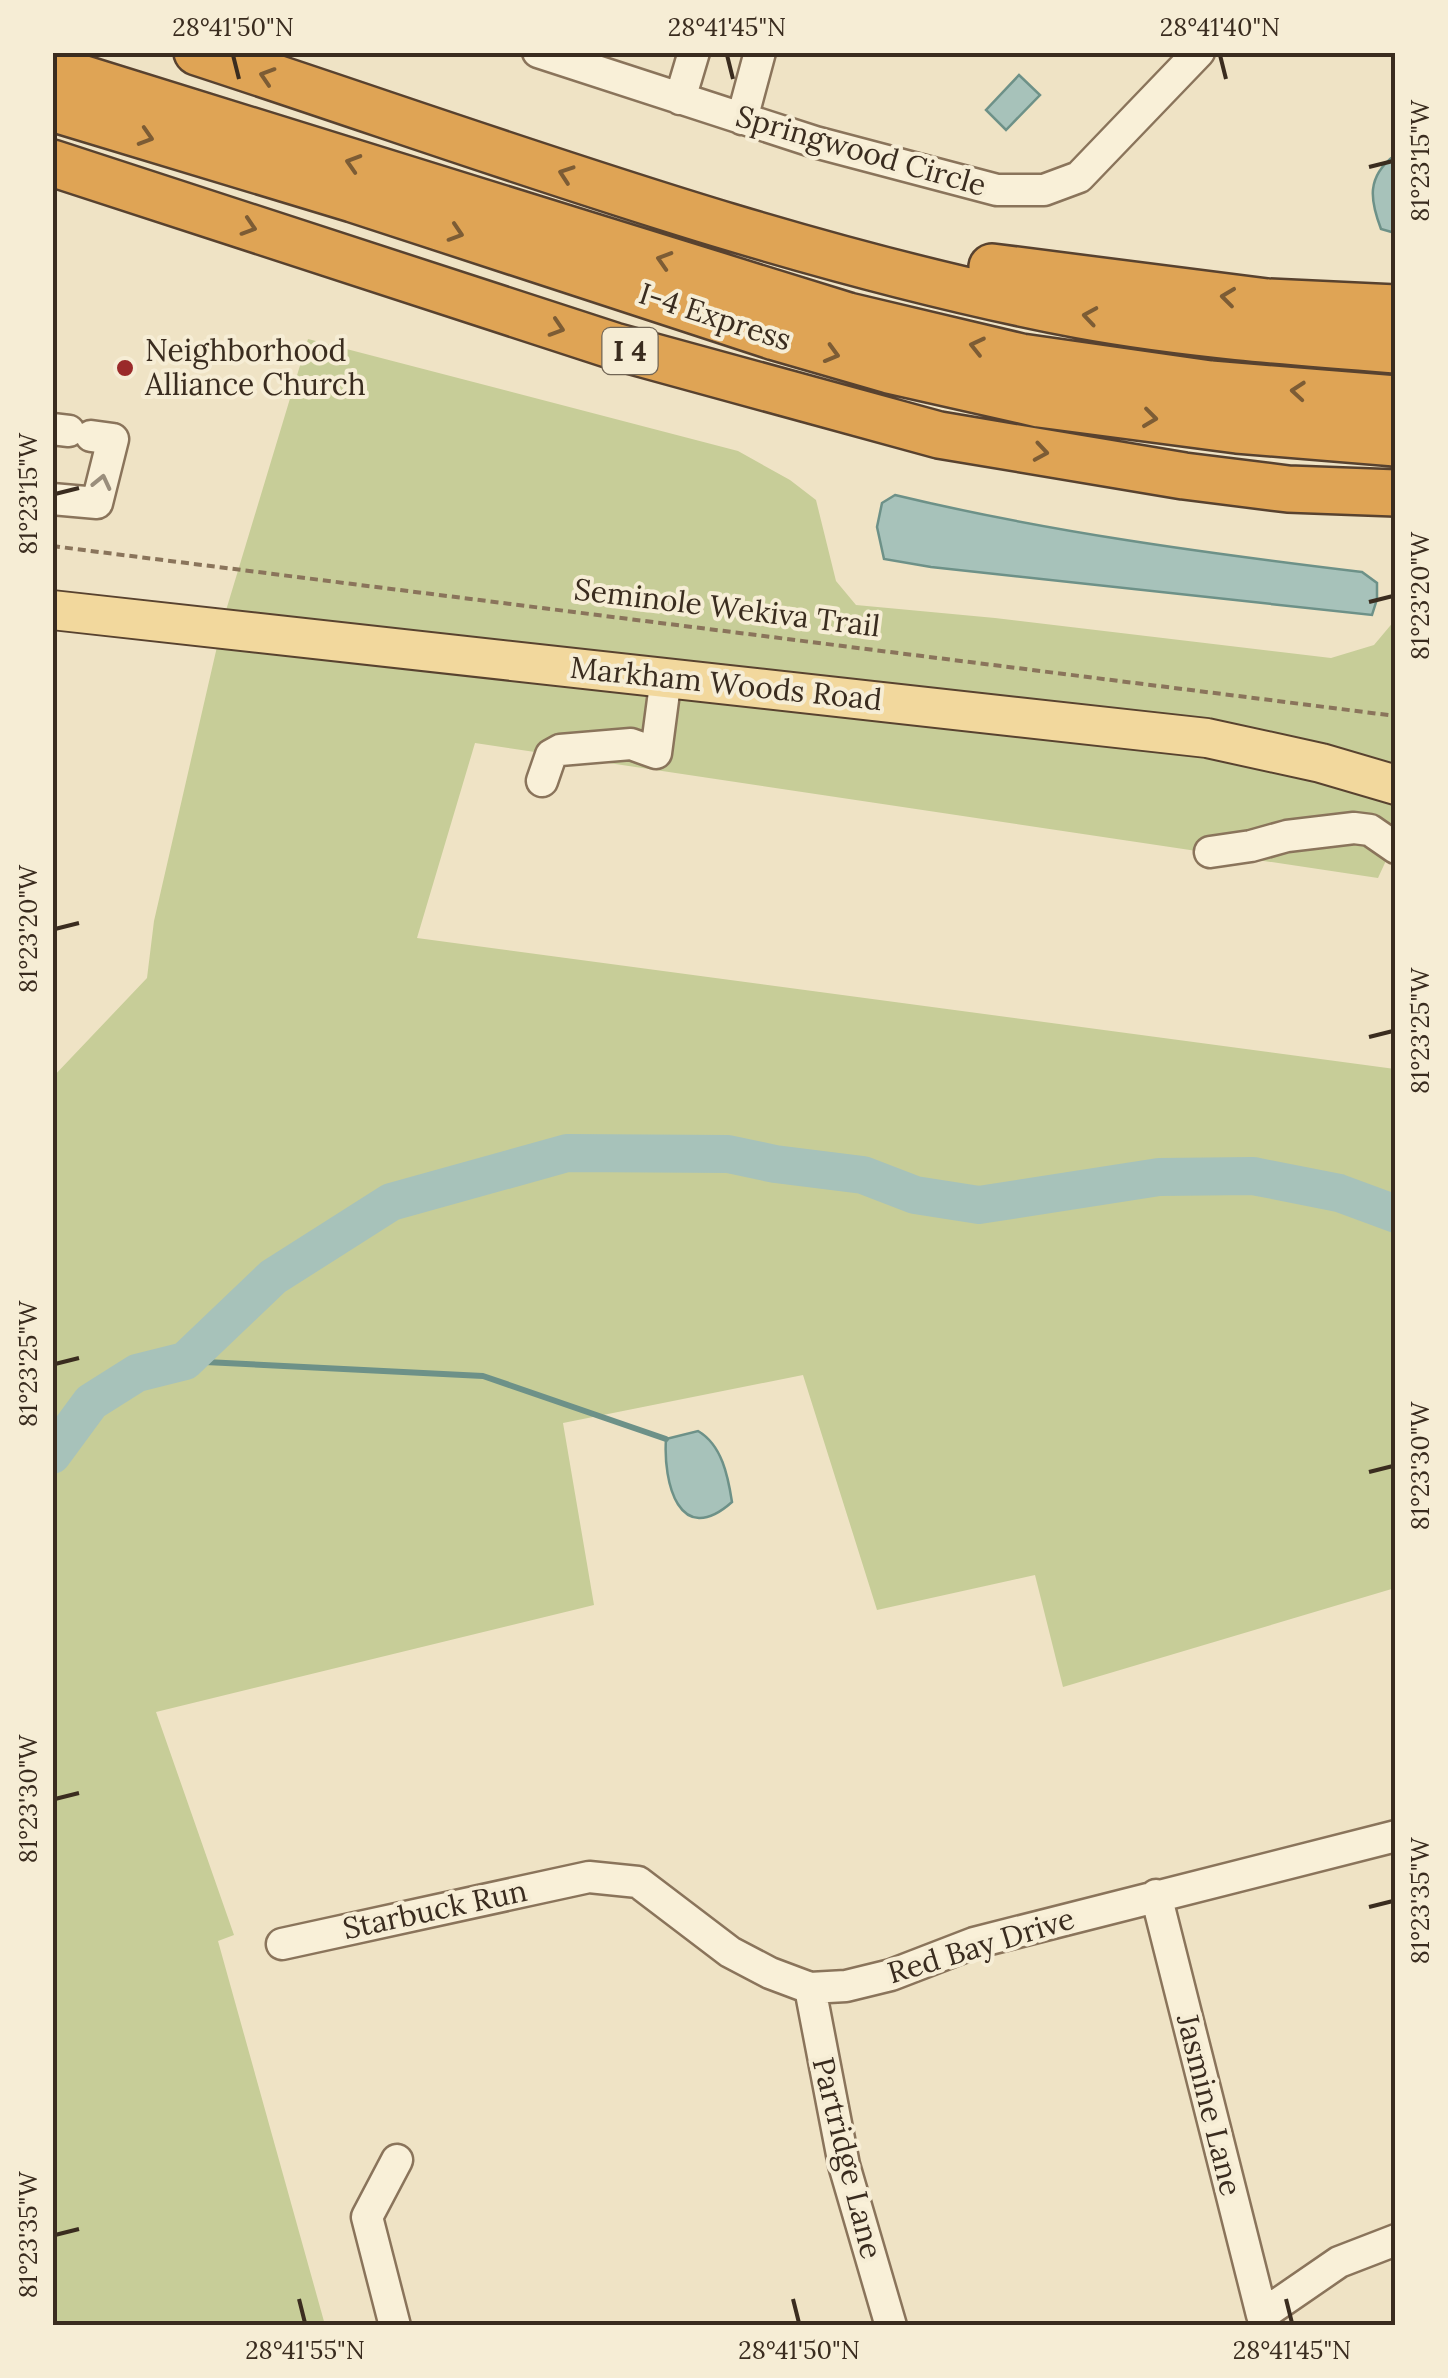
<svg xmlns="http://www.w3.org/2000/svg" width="1448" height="2378" font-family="Lora,serif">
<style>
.green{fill:#c7cd98}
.water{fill:#a7c2ba;stroke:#6d9188;stroke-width:2.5}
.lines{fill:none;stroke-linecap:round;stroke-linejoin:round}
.stream{stroke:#6d9188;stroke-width:6}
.river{stroke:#a7c2ba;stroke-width:38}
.minor-casing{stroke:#8a745b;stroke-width:35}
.major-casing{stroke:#58422f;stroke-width:42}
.highway-casing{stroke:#58422f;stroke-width:50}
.path{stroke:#8a745b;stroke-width:4;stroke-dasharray:8 5;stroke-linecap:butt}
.minor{stroke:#f9f0d8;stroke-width:30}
.major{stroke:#f2d89d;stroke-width:38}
.highway{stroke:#dfa455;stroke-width:45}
.oneway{stroke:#7c5c35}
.oneway2{stroke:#9a8e7c}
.ticks{fill:none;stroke:#3a2c1f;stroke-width:4}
.poi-dot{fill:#9a2a2a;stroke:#f6edd5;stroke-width:4}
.labels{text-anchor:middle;stroke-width:8;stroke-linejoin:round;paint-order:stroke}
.shield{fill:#f6edd5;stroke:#726656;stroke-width:2.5}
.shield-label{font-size:28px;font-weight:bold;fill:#3a2c1f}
.street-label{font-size:30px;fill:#3a2c1f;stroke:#f6edd5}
.poi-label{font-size:30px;fill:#3a2c1f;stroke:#f6edd5;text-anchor:start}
.neatline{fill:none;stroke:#3a2c1f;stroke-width:4}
.ticks-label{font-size:25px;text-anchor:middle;fill:#3a2c1f}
</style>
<rect width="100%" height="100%" fill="#efe3c5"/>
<path class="green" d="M 308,339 L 738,451 L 790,480 L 816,500 L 836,581 L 856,605 L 995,618 L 1331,658 L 1374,645 L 1395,620 L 1395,769 L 224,617 Z
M 219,638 L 1204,748 L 1395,796 L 1395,841 L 1378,878 L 475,743 L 417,938 L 1395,1069 L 1395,1588 L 1063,1687 L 1035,1575 L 877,1610 L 803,1375 L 563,1423 L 594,1605 L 156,1712 L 234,1935 L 218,1941 L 325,2325 L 53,2325 L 52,1078 L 147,978 L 154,921 Z"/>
<path class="water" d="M 1019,75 L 1040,95 L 1006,130 L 986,110 Z
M 1395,155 L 1395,233 L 1381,229 C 1370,200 1366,177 1395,155 Z
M 895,495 C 1049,532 1205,553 1362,572 L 1377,583 L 1377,599 L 1372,615 L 931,567 L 884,559 L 877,527 L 882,503 Z
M 698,1431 C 722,1445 728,1476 732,1502 C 679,1549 663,1482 666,1439 Z"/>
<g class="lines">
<path class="stream" d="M 185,1361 L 483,1376 L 666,1439"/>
<path class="river" d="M 52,1455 L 91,1402 L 137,1373 L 185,1361 L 273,1277 L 391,1202 L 567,1153 L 728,1154 L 775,1164 L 863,1175 L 915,1195 L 979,1205 L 1159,1177 L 1253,1176 L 1339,1193 L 1396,1214"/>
<g class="minor-casing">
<path id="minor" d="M 538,52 L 815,142 L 997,190 L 1044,190 L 1079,177 L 1199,52
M 680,99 L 694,52
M 742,119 L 760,52
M 52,429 L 69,431
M 52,499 L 97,503 L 113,439 L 91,436
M 542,781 L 551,755 L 560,750 L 631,744 L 656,753 L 666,677
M 1210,852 L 1251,846 L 1287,836 L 1354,828 L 1370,830 L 1396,848
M 1156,1895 L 1262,2315 L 1339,2262 L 1396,2240
M 282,1944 L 589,1877 L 638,1882 L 730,1952 L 770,1973 L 810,1988 L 846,1986 L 891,1975 L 974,1943 L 1396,1836
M 810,1988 L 844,2165 L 891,2326
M 395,2326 L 367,2217 L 397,2160"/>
</g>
<g class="major-casing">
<path id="major" d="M 52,610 L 1207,738 L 1321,763 L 1396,785"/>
</g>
<g class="highway-casing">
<path id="highway" d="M 197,52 C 488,147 778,257 1080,315 C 1184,334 1290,342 1396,350
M 52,69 L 848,316 L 1021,357 L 1210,384 L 1396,399
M 52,108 L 353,199 L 775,337 L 889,370 L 1039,404 L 1237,430 L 1396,443
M 52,163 L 614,346 L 939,435 L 1184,476 L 1288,489 L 1396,493
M 992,267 L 1267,302 L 1396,308"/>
</g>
<path class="path" d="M 52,546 L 1396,716"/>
<use href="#minor" class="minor"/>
<use href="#major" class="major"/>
<use href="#highway" class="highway"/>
</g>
<defs><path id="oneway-chevron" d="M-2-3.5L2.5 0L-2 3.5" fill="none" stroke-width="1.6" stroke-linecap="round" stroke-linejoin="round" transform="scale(2.5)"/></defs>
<g class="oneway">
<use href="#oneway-chevron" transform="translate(267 76) rotate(-162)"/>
<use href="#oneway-chevron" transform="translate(146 137) rotate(17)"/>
<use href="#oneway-chevron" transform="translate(353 163) rotate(-163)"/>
<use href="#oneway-chevron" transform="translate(566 174) rotate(-161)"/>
<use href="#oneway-chevron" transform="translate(249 227) rotate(18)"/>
<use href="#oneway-chevron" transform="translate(456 233) rotate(18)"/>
<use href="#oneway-chevron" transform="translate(664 260) rotate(-163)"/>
<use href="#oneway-chevron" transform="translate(1228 297) rotate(-173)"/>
<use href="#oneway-chevron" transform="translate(1090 316) rotate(-171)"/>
<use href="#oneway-chevron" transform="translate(557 328) rotate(18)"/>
<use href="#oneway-chevron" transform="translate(977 346) rotate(-167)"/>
<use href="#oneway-chevron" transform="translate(832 354) rotate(16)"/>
<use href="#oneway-chevron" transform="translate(1298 391) rotate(-175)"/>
<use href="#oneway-chevron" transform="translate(1150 418) rotate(7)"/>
<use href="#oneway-chevron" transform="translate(1041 452) rotate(9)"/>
</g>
<use class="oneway2" href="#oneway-chevron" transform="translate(102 482) rotate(-77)"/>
<path class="ticks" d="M 233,55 L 239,79M 727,55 L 733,79M 1220,55 L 1226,79M 1369,167 L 1393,161M 55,494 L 79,488M 1369,602 L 1393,596M 55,929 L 79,923M 1369,1037 L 1393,1031M 55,1364 L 79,1358M 1369,1472 L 1393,1466M 55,1799 L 79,1793M 1369,1907 L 1393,1901M 55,2235 L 79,2229M 299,2299 L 305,2323M 793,2299 L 799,2323M 1286,2299 L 1292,2323"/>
<circle class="poi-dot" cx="125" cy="368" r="10"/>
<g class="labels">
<rect class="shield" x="602.5" y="328" width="55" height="46" rx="8"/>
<g class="shield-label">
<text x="630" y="361">I 4</text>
</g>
<g class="street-label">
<text transform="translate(861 151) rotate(16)" y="10">Springwood Circle</text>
<text transform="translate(715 317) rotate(18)" y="10">I-4 Express</text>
<text transform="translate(727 608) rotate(7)" y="10">Seminole Wekiva Trail</text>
<text transform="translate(726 684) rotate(6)" y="10">Markham Woods Road</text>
<text transform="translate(435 1910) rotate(-12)" y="10">Starbuck Run</text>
<text transform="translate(981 1946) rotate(-17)" y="10">Red Bay Drive</text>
<text transform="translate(1209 2105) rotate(76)" y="10">Jasmine Lane</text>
<text transform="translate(847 2158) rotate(76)" y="10">Partridge Lane</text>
</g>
<g class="poi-label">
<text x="145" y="361">Neighborhood<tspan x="145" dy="34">Alliance Church</tspan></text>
</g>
</g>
<rect width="1448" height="2378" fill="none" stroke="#f6edd5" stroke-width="110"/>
<rect x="55" y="55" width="1338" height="2268" class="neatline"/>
<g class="ticks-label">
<text x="233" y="36">28°41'50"N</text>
<text x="727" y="36">28°41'45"N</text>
<text x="1220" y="36">28°41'40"N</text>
<text transform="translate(1420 161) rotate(-90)" y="9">81°23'15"W</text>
<text transform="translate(28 494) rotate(-90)" y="9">81°23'15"W</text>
<text transform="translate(1420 596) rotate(-90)" y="9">81°23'20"W</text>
<text transform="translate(28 929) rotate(-90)" y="9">81°23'20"W</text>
<text transform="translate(1420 1031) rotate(-90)" y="9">81°23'25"W</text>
<text transform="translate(28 1364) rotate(-90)" y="9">81°23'25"W</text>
<text transform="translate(1420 1466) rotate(-90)" y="9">81°23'30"W</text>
<text transform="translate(28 1799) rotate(-90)" y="9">81°23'30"W</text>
<text transform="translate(1420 1901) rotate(-90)" y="9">81°23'35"W</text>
<text transform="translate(28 2235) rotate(-90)" y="9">81°23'35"W</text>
<text x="305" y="2359">28°41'55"N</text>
<text x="799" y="2359">28°41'50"N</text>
<text x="1292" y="2359">28°41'45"N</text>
</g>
</svg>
